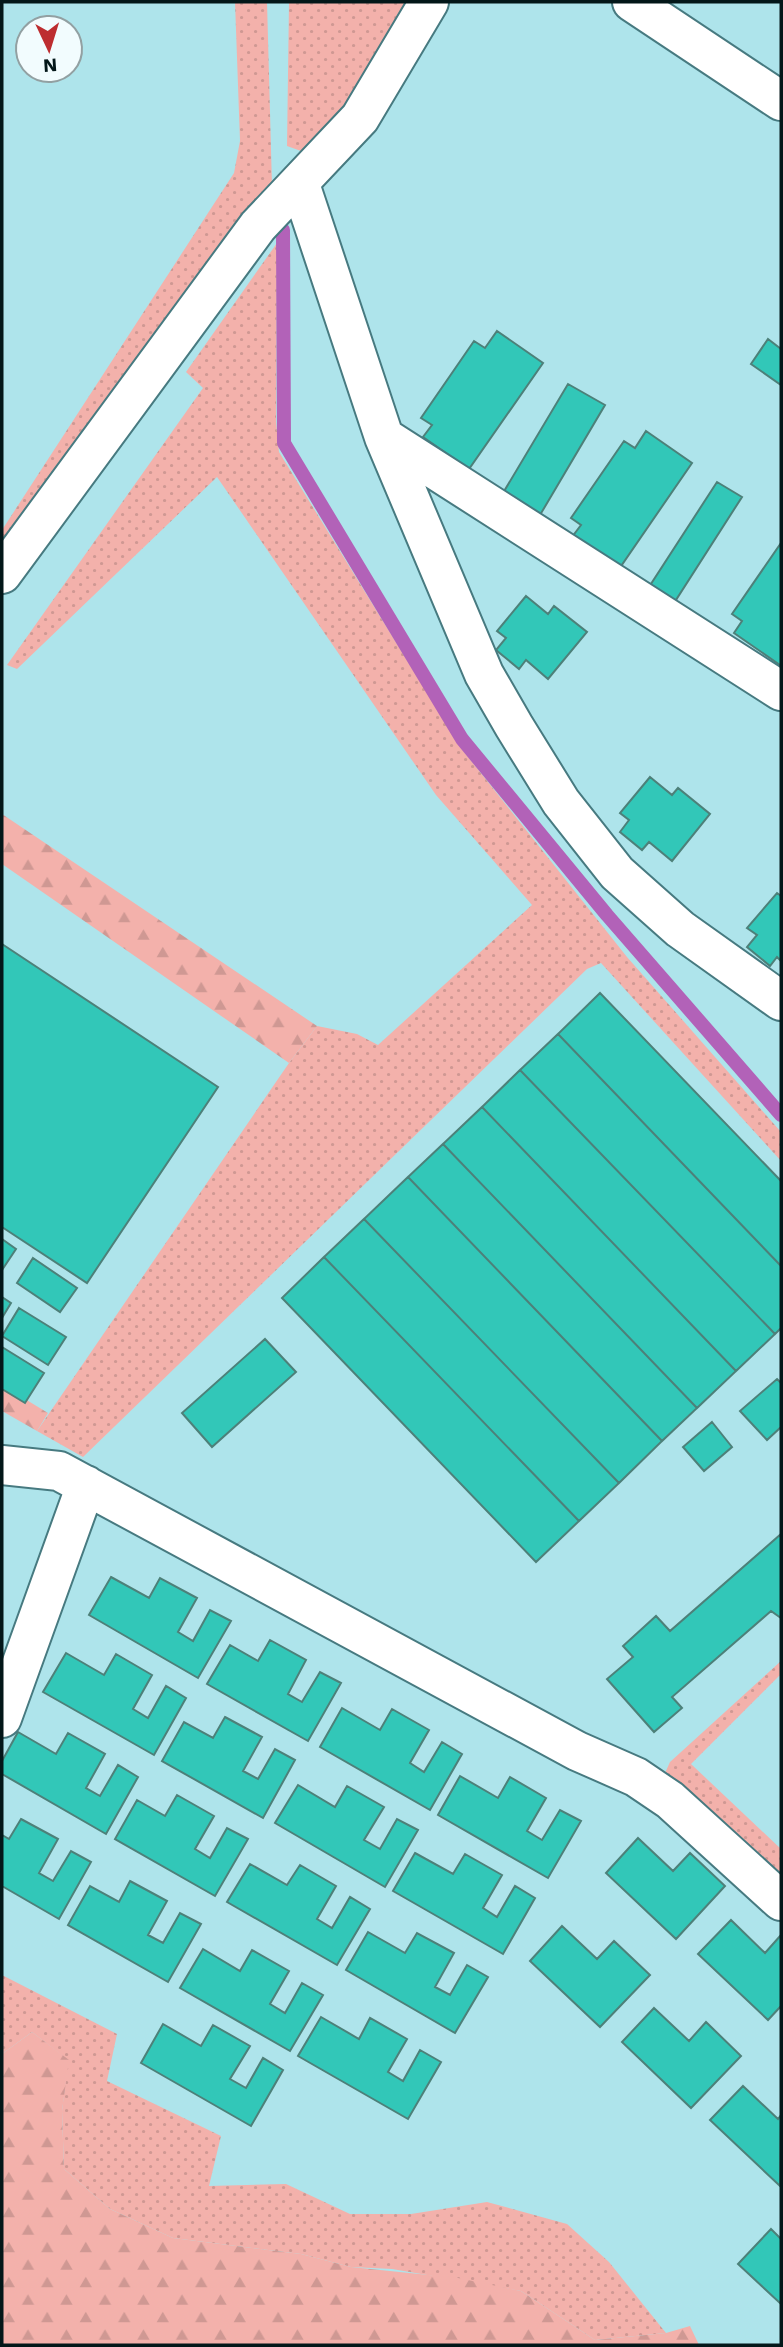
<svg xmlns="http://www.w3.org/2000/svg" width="783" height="2347" font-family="'Work Sans',sans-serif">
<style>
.grass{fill:url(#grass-dots)}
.forest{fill:url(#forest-firs)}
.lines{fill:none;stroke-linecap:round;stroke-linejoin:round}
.stream{stroke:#b262b8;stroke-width:14}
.building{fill:#32c7b8;stroke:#4d8079;stroke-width:2}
.street-casing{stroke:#477a80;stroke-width:42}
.street{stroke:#fff;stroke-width:38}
</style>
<defs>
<pattern id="grass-dots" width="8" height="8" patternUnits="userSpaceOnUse" patternTransform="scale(1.75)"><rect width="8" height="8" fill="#f3b1ab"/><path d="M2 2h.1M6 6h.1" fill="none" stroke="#cf9893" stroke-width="1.8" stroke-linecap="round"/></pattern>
<pattern id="forest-firs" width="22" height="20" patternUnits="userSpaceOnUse" patternTransform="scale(1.75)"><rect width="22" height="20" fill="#f3b1ab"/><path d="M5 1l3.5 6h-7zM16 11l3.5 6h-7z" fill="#cf9893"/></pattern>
</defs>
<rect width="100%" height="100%" fill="#aee4eb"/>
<path class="grass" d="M 235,2 L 267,2 L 272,186 L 2,558 L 2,530 L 234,173 L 240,141 Z
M 289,2 L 409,2 L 401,22 L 322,139 L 301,151 L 287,146 Z
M 277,243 L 276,422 L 279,452 L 461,748 L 627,957 L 781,1132 L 781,1161 L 601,963 L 587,969 L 83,1457 L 37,1431 L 289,1063 L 317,1026 L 357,1034 L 378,1045 L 532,905 L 436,795 L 217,477 L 17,669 L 7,665 L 203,388 L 186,372 Z
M 781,1661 L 781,1674 L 691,1764 L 781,1849 L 781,1887 L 665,1773 L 670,1762 Z
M 2,1975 L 117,2034 L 107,2081 L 221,2136 L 209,2186 L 286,2184 L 350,2214 L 411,2214 L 487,2202 L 567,2224 L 609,2262 L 666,2333 L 595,2340 L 521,2291 L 392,2269 L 351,2267 L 301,2254 L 173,2238 L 110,2209 L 64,2169 L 62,2111 L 68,2060 L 32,2032 L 2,2054 Z"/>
<path class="forest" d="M 2,814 L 317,1026 L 289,1063 L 2,864 Z
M 2,1385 L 48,1413 L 37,1431 L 2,1411 Z
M 32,2032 L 69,2060 L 62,2111 L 64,2169 L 110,2209 L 173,2238 L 301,2254 L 351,2267 L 458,2278 L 521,2291 L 595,2340 L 666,2333 L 690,2326 L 699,2345 L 2,2345 L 2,2054 Z"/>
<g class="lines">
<path class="stream" d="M 283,230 L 284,443 L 462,739 L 607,915 L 781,1115"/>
</g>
<path class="building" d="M 497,331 L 543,363 L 469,469 L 423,437 L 432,425 L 421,418 L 474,341 L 485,348 Z
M 768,339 L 781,349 L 781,385 L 751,364 Z
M 568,384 L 605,405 L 540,515 L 503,493 Z
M 646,431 L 692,463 L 619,569 L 572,537 L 581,525 L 571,518 L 624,441 L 635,448 Z
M 717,482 L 742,497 L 674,603 L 649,587 Z
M 781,543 L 781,664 L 780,665 L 734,633 L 742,621 L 732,614 Z
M 526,596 L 548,614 L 554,606 L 587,632 L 548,679 L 526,660 L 519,669 L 496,650 L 506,638 L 497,631 Z
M 650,777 L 672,795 L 678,788 L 710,814 L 672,861 L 649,842 L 642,850 L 620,832 L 629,820 L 620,813 Z
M 777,893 L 781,896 L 781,961 L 777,957 L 770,966 L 747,947 L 757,935 L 747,928 Z
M 2,944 L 218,1087 L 87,1283 L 2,1227 Z
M 600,993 L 781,1181 L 781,1266 L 558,1034 Z
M 558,1034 L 781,1266 L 781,1328 L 775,1334 L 520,1070 Z
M 520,1070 L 775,1334 L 736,1371 L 482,1107 Z
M 482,1107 L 736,1371 L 697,1408 L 443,1144 Z
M 443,1144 L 697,1408 L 662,1441 L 408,1177 Z
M 408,1177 L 662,1441 L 619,1483 L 364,1219 Z
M 364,1219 L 619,1483 L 579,1521 L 324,1257 Z
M 2,1239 L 16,1249 L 2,1270 Z
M 324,1257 L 579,1521 L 536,1562 L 282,1298 Z
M 33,1258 L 77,1288 L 60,1312 L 17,1283 Z
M 2,1297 L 11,1303 L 2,1318 Z
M 19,1308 L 66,1337 L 48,1365 L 2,1336 Z
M 265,1339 L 296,1372 L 212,1447 L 182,1413 Z
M 2,1347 L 44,1373 L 25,1403 L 2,1389 Z
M 777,1379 L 781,1383 L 781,1427 L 767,1440 L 740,1411 Z
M 712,1422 L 732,1447 L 704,1471 L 683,1447 Z
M 781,1534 L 781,1618 L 771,1611 L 672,1697 L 682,1708 L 654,1732 L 607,1679 L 633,1657 L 623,1646 L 656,1616 L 670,1631 Z
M 111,1577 L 149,1598 L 160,1578 L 197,1598 L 178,1632 L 193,1641 L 210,1610 L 231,1621 L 198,1678 L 89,1615 Z
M 270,1640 L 306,1660 L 288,1694 L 302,1702 L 320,1672 L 341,1683 L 308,1741 L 207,1684 L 230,1645 L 258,1661 Z
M 66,1653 L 104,1675 L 116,1654 L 152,1675 L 133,1709 L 148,1718 L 166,1686 L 186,1698 L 154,1755 L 43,1692 Z
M 342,1708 L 380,1730 L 392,1709 L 429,1730 L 410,1763 L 424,1772 L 442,1742 L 462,1754 L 430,1810 L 320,1747 Z
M 225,1717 L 262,1737 L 243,1771 L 258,1779 L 275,1749 L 295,1760 L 263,1818 L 162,1761 L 184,1722 L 213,1738 Z
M 18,1732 L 56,1754 L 68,1733 L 105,1754 L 86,1788 L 100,1796 L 118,1765 L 138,1777 L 106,1834 L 2,1774 L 2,1761 Z
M 460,1776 L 498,1798 L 510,1777 L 546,1798 L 527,1831 L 542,1840 L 560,1810 L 581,1821 L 548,1878 L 438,1815 Z
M 298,1785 L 335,1807 L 347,1786 L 384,1807 L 364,1840 L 380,1849 L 397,1819 L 418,1830 L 385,1887 L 275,1823 Z
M 177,1795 L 214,1816 L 195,1849 L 210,1858 L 227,1828 L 248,1839 L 215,1896 L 115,1839 L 137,1800 L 165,1816 Z
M 21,1819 L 58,1839 L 39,1873 L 53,1881 L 71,1851 L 91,1862 L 59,1919 L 2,1886 L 2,1835 L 9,1839 Z
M 638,1838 L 673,1871 L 690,1853 L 725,1886 L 676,1939 L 606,1873 Z
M 415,1853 L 453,1874 L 465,1854 L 502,1875 L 483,1908 L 497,1917 L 515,1886 L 535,1898 L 503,1954 L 393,1891 Z
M 250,1864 L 287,1885 L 300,1865 L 336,1886 L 317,1919 L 332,1928 L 350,1897 L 370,1909 L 337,1965 L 227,1902 Z
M 130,1881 L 167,1901 L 148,1935 L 163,1943 L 180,1913 L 201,1924 L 168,1982 L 68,1925 L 90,1886 L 119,1902 Z
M 731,1920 L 765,1953 L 781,1935 L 781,2006 L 768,2020 L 698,1954 Z
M 562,1926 L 597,1959 L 614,1941 L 650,1975 L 600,2027 L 530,1961 Z
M 368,1932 L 405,1953 L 417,1933 L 454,1953 L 435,1987 L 450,1995 L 467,1965 L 488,1977 L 455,2033 L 346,1970 Z
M 203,1949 L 240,1971 L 252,1950 L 289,1971 L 270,2004 L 285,2013 L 302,1983 L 323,1995 L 290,2051 L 180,1988 Z
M 654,2008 L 689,2041 L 706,2022 L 741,2056 L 691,2108 L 622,2042 Z
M 321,2017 L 359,2039 L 370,2018 L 407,2039 L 388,2072 L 403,2081 L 420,2050 L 441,2062 L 408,2119 L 298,2056 Z
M 163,2024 L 201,2046 L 213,2025 L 250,2046 L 230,2079 L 246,2088 L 263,2058 L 283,2070 L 251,2126 L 141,2063 Z
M 743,2086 L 778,2119 L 781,2115 L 780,2186 L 710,2120 Z
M 771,2229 L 781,2239 L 781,2304 L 738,2264 Z"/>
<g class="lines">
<g class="street-casing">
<path id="street" d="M 632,2 L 781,101
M 300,184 L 384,437 L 484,674 L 514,726 L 561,802 L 617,873 L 680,929 L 781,1001
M 384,437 L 781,691
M 2,574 L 258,226 L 360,118 L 429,2
M 2,1465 L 59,1471 L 577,1751 L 636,1777 L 670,1800 L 781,1901
M 2,1718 L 86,1485"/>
</g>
<use href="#street" class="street"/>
</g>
<rect width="783" height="2347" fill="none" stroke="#031719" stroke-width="7"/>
<g transform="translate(49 49) rotate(176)"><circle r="33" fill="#f2fcfe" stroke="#92a0a2" stroke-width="2"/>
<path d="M0-5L12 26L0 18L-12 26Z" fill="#bd2d30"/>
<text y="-10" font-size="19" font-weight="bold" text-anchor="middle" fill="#031719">N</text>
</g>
</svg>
